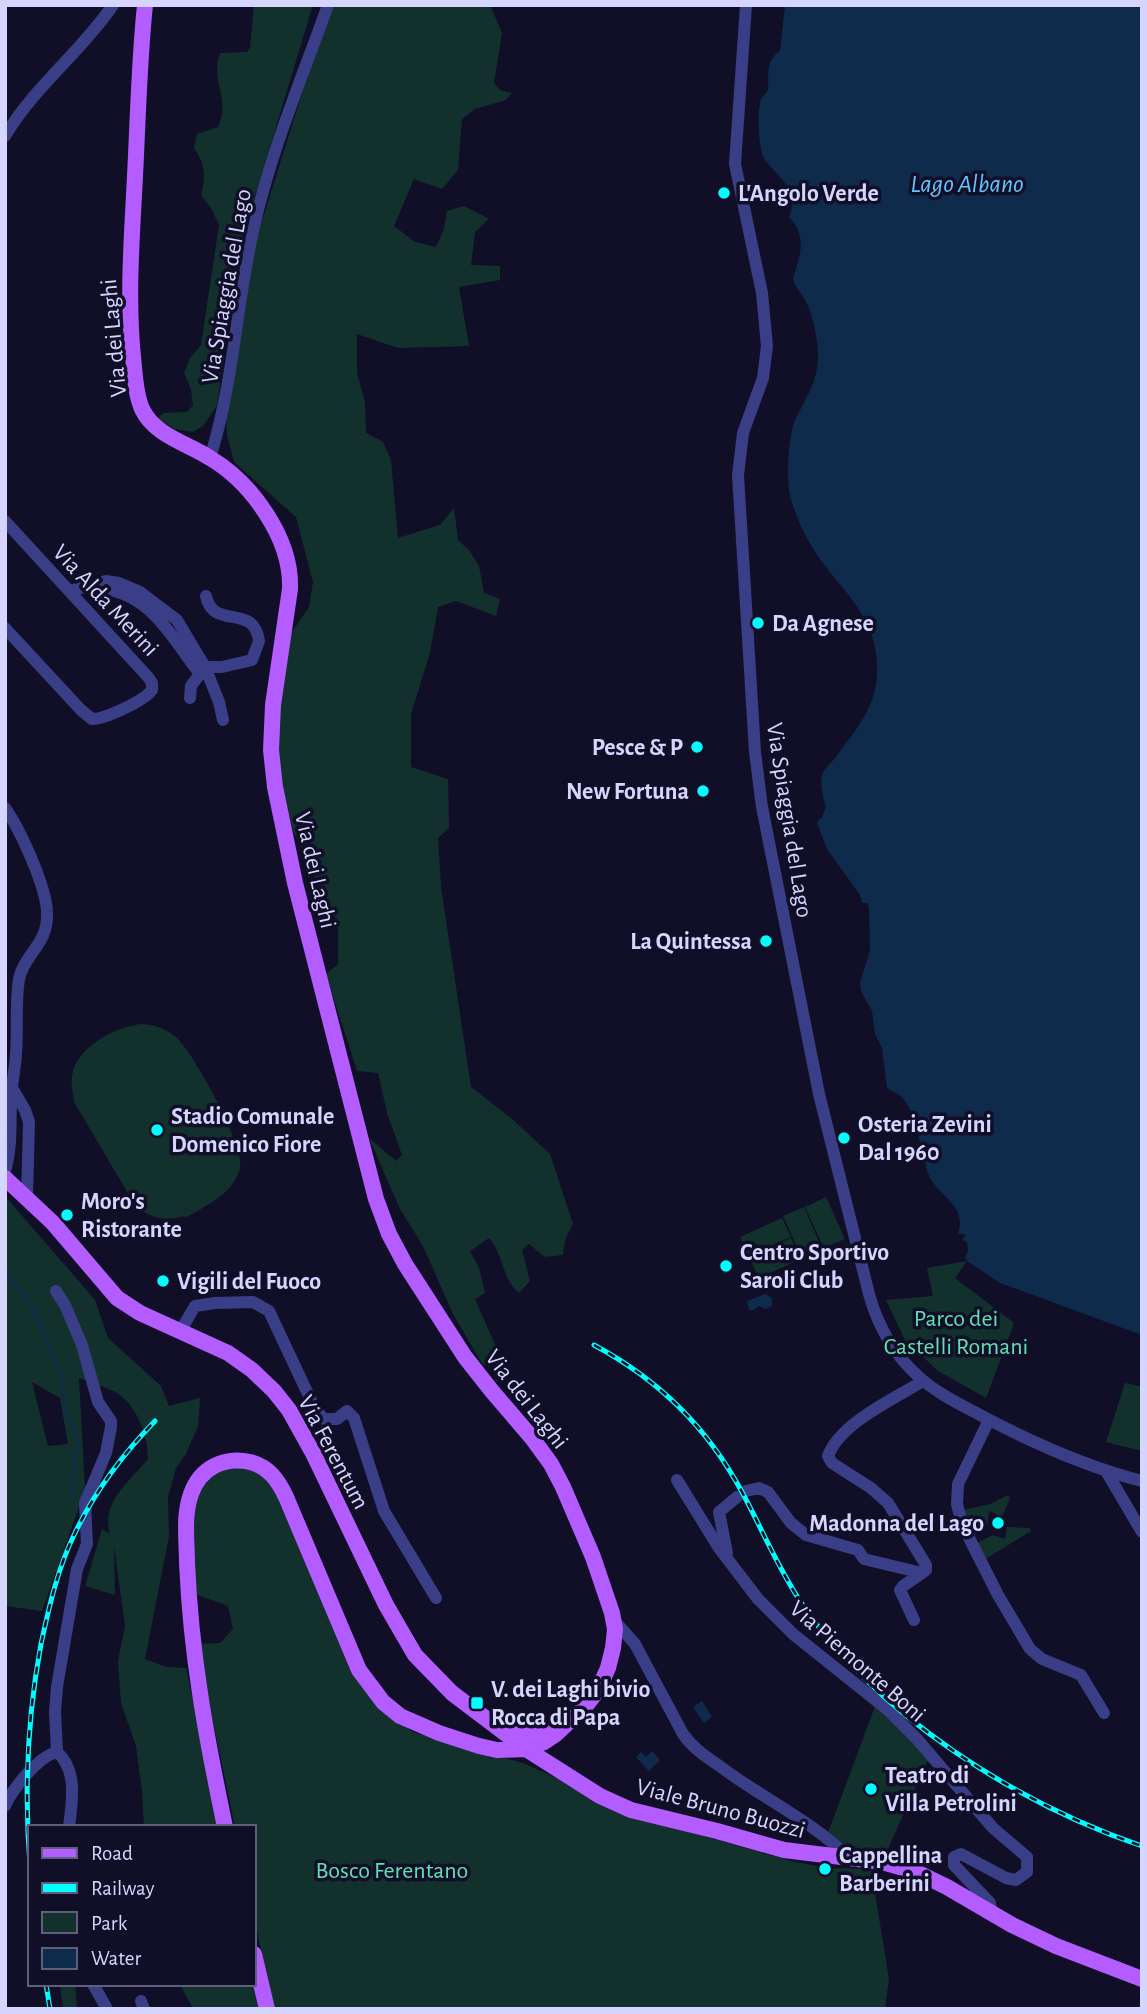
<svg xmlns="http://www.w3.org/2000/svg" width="1147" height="2014" font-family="'Alegreya Sans',sans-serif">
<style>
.green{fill:#12312d;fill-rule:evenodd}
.water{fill:#0e2b4c}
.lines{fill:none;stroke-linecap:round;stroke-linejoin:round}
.stream{stroke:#0e2b4c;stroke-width:2.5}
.minor{stroke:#3a3e86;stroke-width:12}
.major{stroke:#b35cff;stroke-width:16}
.rail-casing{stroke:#01fdff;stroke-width:5}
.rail{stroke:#110f27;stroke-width:2.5;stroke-dasharray:8;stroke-linecap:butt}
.poi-dot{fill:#01fdff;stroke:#110f27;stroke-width:2.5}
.labels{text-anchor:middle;stroke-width:7;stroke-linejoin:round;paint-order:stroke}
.poi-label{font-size:24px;font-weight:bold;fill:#d6d5ff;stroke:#110f27;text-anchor:start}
.street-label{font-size:24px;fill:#d6d5ff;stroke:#110f27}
.park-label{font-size:24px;fill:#5fe1b4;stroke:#110f27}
.water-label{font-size:26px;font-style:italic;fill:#63c5ff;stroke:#110f27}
</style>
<rect width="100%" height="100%" fill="#110f27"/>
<path class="green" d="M 254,5 L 313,5 L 238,252 L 217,405 L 204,425 L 193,432 L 175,429 L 158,419 L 163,413 L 187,412 L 193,405 L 191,389 L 184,373 L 190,358 L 201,345 L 219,225 L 211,208 L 201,195 C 206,176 205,164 194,148 L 197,134 L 218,127 C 231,99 210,81 220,53 L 247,52 L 250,48 Z
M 334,5 L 490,5 L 502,33 L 494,83 L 500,90 L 512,93 L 506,100 L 475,109 L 462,119 L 458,170 L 442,189 L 414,179 L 394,226 L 415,242 L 436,247 L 444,229 L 447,211 L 464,206 L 489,219 L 475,232 L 471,265 L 500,266 L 500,280 L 459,287 L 469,346 L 398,348 L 357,334 L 357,373 L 365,402 L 366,433 L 383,442 L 391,460 L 398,538 L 440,525 L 454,508 L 458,540 L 469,550 L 479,566 L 484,593 L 500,599 L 496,616 L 456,601 L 438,607 L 430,653 L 411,714 L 411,767 L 448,779 L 449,828 L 438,838 L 441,887 L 471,1087 L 511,1118 L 550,1154 L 573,1224 L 565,1240 L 563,1255 L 545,1257 L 529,1244 L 522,1250 L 530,1281 L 519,1293 C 501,1278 505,1257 489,1238 L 470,1251 L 479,1268 L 485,1293 L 475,1299 L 497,1349 L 491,1363 L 483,1365 L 453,1314 L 423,1246 L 400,1209 L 369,1138 L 396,1161 L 402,1155 L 387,1113 L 378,1073 L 357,1071 L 326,974 L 338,964 L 338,920 L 324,906 L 309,861 L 293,831 L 284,794 L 276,745 L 288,638 L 309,607 L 313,582 L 296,517 L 234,462 L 227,435 L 226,411 L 251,256 L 304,87 Z
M 142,1024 C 156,1025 167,1029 177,1038 C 194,1054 245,1146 240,1168 C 234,1194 205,1206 185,1218 L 184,1216 C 165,1222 149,1218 135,1205 L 74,1102 C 72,1090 70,1079 74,1068 C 83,1044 118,1026 142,1024 Z
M 5,1196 L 95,1300 L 108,1338 L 161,1386 L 169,1406 L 200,1398 L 198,1426 L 186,1454 L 176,1468 L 168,1497 L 169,1536 L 145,1659 L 166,1667 L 186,1668 L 220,1827 L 144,1827 L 142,1791 L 136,1746 L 121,1703 L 118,1661 L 125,1626 L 114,1546 L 115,1595 L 85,1586 L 102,1529 L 110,1534 C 100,1503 130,1481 148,1459 C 148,1436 137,1404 115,1392 C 105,1387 90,1382 79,1378 L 85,1490 L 42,1611 L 5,1606 ZM 32,1382 L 60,1398 L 68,1444 L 48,1446 Z
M 826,1197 L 845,1239 L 824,1248 L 805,1207 Z
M 804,1207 L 822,1249 L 802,1258 L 783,1216 Z
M 782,1218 L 791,1237 L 749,1256 L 740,1237 Z
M 791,1238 L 801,1259 L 759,1278 L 749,1257 Z
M 967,1261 L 955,1278 L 1014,1323 L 986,1398 L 938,1371 L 905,1340 L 886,1300 L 933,1296 L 927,1268 Z
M 1125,1383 L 1142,1387 L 1142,1451 L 1106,1442 Z
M 232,1462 L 270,1475 L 386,1714 L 413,1732 L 523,1763 L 570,1784 L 615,1811 L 791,1861 L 827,1868 L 871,1869 L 889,1979 L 885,2009 L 273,2009 L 254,1916 L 254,1827 L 235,1827 L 197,1644 L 220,1643 L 233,1629 L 228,1606 L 195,1594 L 190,1522 L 201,1482 Z
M 1008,1495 L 1010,1498 L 1002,1517 L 989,1511 L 987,1527 L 972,1536 L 964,1510 L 990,1504 Z
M 1007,1527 L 1030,1528 L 1031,1531 L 984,1560 L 975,1544 L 993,1535 L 1005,1539 Z
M 877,1701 L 930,1755 L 882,1862 L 850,1859 L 826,1838 Z
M 75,1984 L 77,2009 L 63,2009 L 60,1985 Z
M 180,1984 L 254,1984 L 260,2009 L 193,2009 Z"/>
<path class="water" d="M 785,5 L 1142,5 L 1142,1335 L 1000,1283 L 967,1261 L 965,1258 L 968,1251 L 967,1242 L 962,1240 L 966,1235 L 958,1233 C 968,1204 935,1195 928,1173 C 922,1154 915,1109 901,1096 C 897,1093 891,1091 887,1088 L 882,1048 L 875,1034 L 872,1011 L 861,991 L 860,982 L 870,951 L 869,908 L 867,903 L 862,903 L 860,895 L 827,849 L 817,822 L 822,817 L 826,806 C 823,798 820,784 822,775 C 824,769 831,763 835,758 C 854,732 876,708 877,674 C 879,625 854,603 826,567 C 810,547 797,522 790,496 C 786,477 788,435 796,418 C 806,398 817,382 818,359 C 819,344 813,315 806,302 C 802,294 796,288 793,279 C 800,254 808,238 789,217 C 800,189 779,179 765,160 C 758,150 757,111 761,99 C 762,98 768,91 768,90 C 769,75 765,60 780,51 Z
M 765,1294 L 772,1298 L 772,1306 L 766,1309 L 758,1306 L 754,1310 L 749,1310 L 747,1301 Z
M 702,1701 L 712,1717 L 704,1723 L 693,1707 Z
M 652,1751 L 660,1760 L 649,1771 L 636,1757 L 641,1752 L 646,1757 Z"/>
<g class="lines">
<path class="stream" d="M 5,1273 L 27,1299 L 35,1313 L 60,1372 L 66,1413 L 78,1442 L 70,1498"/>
<path class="minor" d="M 746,5 L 735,164 L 762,293 L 767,346 L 763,378 L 743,433 L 738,475 L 755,752 L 762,807 L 819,1094 L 869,1294 C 878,1326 893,1354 918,1376 C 936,1393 960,1404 982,1416 C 1033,1443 1086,1467 1142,1481
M 5,136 C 34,87 81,52 113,5
M 210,458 C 234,382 236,304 254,227 C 271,151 302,78 328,5
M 5,521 L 148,677 L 152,683 L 152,690 C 144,701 105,719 92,719 L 81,710 L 5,628
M 100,588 C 150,594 169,633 197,670
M 70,591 L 106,581 L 119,583 L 140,592 L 177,620 L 205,667 L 222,667 L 252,660 L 259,641 C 254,602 213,631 206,596
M 205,667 L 219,702 L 223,720
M 190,698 L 191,686 L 205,667
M 5,808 C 20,829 46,886 47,912 C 49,944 24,954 19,979 C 15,1003 18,1030 16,1054 C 15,1070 11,1086 11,1102 C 10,1125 12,1148 5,1171
M 11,1086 L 25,1110 L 29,1122 L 27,1197
M 56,1291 L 65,1305 L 82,1345 L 98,1402 L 111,1421 L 111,1427 L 106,1453 L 85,1503 L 87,1544 L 77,1569 L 57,1687 L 55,1712 L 57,1752
M 181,1330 L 195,1306 L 215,1303 L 253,1302 L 269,1311 L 316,1411 L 324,1419 L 337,1419 L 347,1411 L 354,1418 L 384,1511 L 436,1598
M 989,1420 L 958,1484 L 957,1504 L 962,1524 L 998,1595 L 1030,1649 L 1042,1659 L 1081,1675 L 1104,1713
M 1106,1471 L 1142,1532
M 677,1480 L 719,1548 L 758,1599 L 793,1634 L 888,1710 L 917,1739 L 993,1828 L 1027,1857 L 1027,1872 L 1016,1880 L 1006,1878 L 961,1854 L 954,1857 L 954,1865 L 990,1903 L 991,1914
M 746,1491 L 759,1488 L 768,1492 L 791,1523 L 806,1535 L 858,1550 L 864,1559 L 922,1573 L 926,1570 L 926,1565 L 888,1503 L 871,1488 L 832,1463 L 828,1456 C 840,1423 894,1399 923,1381
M 727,1553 L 719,1512 L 737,1497
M 613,1619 L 635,1644 L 683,1734 C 694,1750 710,1759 725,1770 C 766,1800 815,1823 850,1859
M 914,1620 L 900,1590 L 903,1586 L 922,1573
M 5,1806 C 12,1789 39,1756 57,1752 C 78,1770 72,1802 69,1827
M 93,1984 L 107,2009
M 141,2001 L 144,2009"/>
<path class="major" d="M 145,5 C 139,62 138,119 135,176 C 132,236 127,296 133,357 C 135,374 135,393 142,409 C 155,436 187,443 210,458 C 252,483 292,539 290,589 L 273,705 L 271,750 L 275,787 L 295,883 L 376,1199 L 389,1234 L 405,1264 L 465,1357 L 491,1390 L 532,1438 L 551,1464 L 563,1487 L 593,1557 L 612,1613 L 615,1629 L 613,1648 L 608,1668 L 598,1690 L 585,1707 L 556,1734 L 544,1742 L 526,1749 L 497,1750 L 479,1746 L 439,1733 L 400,1716 L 383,1702 L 359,1670 L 286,1497 C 278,1480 269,1467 250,1462 C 224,1456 200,1468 191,1494 C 183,1516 187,1541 187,1563 C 191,1656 206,1736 225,1827
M 5,1178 L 53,1223 L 117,1298 L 140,1313 L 228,1353 L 252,1370 L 274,1391 L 289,1410 L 313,1453 L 386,1605 L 415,1655 L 452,1693 L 526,1749 L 600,1796 L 631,1810 L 717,1831 L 784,1850 L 882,1862 L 914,1871 L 947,1887 L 1012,1925 L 1056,1946 L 1142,1979
M 497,1725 L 528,1732 L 546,1732
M 254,1954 L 267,2009"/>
<g class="rail-casing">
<path id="rail" d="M 594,1345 C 659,1380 707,1427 742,1492 C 762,1529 778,1568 802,1604 C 877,1715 1016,1803 1142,1846
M 30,1866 C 24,1790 27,1719 41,1644 C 49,1607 58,1567 75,1533 C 95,1491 123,1454 155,1421
M 46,1984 L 50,2009"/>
</g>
<use href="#rail" class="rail"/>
</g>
<g class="poi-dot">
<circle cx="724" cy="193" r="7"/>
<circle cx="758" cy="623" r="7"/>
<circle cx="697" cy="747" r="7"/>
<circle cx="703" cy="791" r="7"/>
<circle cx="766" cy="941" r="7"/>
<circle cx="157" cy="1130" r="7"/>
<circle cx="844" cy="1138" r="7"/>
<circle cx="67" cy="1215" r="7"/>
<circle cx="726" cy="1266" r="7"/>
<circle cx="163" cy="1281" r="7"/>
<circle cx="998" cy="1523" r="7"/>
<rect x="470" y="1696" width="14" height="14" rx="3.5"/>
<circle cx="871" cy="1789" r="7"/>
<circle cx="825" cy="1869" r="7"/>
</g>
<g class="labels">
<g class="poi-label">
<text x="738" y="201">L'Angolo Verde</text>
<text x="772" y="631">Da Agnese</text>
<text x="683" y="755" text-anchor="end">Pesce &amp; P</text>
<text x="689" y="799" text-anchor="end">New Fortuna</text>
<text x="752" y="949" text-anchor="end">La Quintessa</text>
<text x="171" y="1124">Stadio Comunale<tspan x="171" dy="28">Domenico Fiore</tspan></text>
<text x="858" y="1132">Osteria Zevini<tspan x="858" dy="28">Dal 1960</tspan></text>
<text x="81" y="1209">Moro's<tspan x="81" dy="28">Ristorante</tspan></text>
<text x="740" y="1260">Centro Sportivo<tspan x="740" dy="28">Saroli Club</tspan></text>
<text x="177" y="1289">Vigili del Fuoco</text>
<text x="984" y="1531" text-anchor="end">Madonna del Lago</text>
<text x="491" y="1697">V. dei Laghi bivio<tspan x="491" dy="28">Rocca di Papa</tspan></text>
<text x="885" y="1783">Teatro di<tspan x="885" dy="28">Villa Petrolini</tspan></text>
<text x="839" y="1863">Cappellina<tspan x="839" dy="28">Barberini</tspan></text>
</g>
<g class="street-label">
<text transform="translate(226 286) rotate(-80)" y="8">Via Spiaggia del Lago</text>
<text transform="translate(113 338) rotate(-95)" y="8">Via dei Laghi</text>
<text transform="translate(106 600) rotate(47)" y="8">Via Alda Merini</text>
<text transform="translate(790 820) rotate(81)" y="8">Via Spiaggia del Lago</text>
<text transform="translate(316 870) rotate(77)" y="8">Via dei Laghi</text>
<text transform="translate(527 1399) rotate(52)" y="8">Via dei Laghi</text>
<text transform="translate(334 1452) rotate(62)" y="8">Via Ferentum</text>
<text transform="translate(858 1661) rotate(41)" y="8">Via Piemonte Boni</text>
<text transform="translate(721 1808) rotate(15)" y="8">Viale Bruno Buozzi</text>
</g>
<g class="park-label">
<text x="956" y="1326">Parco dei<tspan x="956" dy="28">Castelli Romani</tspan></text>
<text x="392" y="1878">Bosco Ferentano</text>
</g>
<g class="water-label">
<text x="967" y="192">Lago Albano</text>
</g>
</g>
<rect width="1147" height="2014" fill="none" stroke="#d6d5ff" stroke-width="14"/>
<rect x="28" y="1825" width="228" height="161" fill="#110f27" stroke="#605e7d" stroke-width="2"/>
<rect x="42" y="1848" width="35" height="10" fill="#b35cff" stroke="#605e7d" stroke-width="2"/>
<text x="91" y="1860" font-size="21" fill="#d6d5ff">Road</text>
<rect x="42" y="1883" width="35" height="10" fill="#01fdff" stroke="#605e7d" stroke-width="2"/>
<text x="91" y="1895" font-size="21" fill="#d6d5ff">Railway</text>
<rect x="42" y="1912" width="35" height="21" fill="#12312d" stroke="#605e7d" stroke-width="2"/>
<text x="91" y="1930" font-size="21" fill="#d6d5ff">Park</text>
<rect x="42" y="1948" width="35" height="21" fill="#0e2b4c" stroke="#605e7d" stroke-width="2"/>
<text x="91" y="1965" font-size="21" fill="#d6d5ff">Water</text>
</svg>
